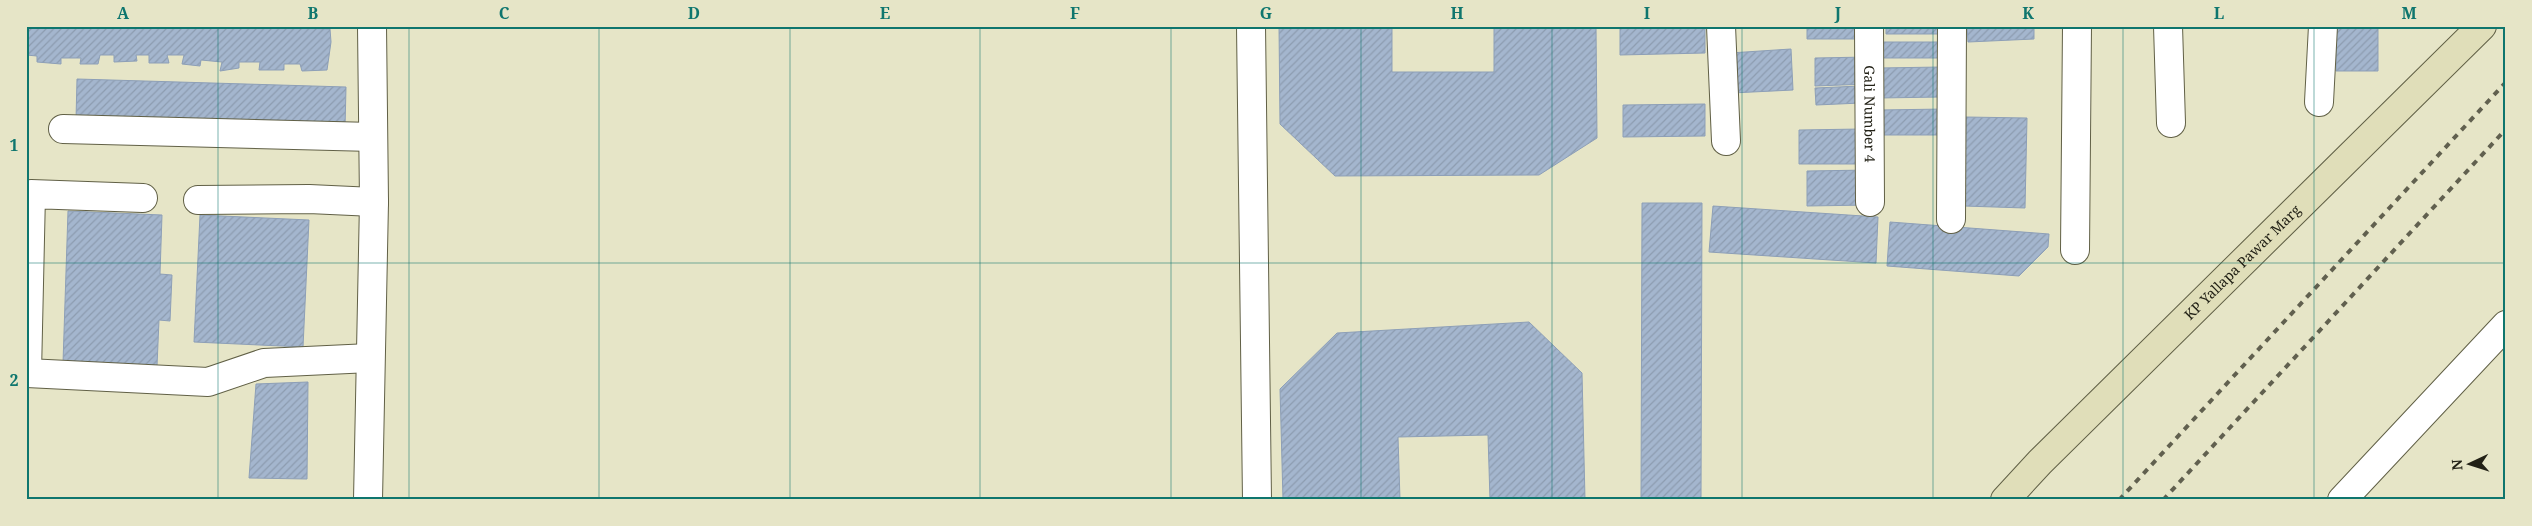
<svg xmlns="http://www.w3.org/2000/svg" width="2532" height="526" font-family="'Noto Serif',serif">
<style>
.building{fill:url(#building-hatch);stroke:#8d9fb7}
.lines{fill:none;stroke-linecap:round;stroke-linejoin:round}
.street-casing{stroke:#616046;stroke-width:30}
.secondary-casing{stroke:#616046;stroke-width:30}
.street{stroke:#fff;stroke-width:28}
.secondary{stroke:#e0deb9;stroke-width:28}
.rail{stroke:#61604f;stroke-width:4;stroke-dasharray:6 6;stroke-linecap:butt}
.grid{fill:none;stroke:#0f766e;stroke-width:1;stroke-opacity:0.55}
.labels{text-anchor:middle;stroke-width:4.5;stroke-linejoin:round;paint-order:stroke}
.street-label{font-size:14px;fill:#222116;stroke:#e6e5c7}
.neatline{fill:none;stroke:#0f766e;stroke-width:2}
.grid-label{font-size:16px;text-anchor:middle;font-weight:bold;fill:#0f766e}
</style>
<defs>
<pattern id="building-hatch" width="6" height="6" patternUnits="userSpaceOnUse" patternTransform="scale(1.25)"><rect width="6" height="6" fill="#a4b6ce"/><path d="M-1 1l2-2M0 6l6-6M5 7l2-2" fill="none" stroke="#8d9cb0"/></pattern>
</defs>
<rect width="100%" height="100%" fill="#e6e5c7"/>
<path class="building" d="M 26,26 L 242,26 L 330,29 L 331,42 L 327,70 L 302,71 L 300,64 L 284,64 L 284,70 L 259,70 L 260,62 L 239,62 L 239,68 L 220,71 L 222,62 L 201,60 L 200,66 L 182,64 L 184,55 L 167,55 L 169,63 L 149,63 L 149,55 L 136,55 L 137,61 L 114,62 L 114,55 L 100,55 L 98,64 L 80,64 L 81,58 L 61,58 L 61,64 L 37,62 L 37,56 L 26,55 Z
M 1279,26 L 1392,26 L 1392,72 L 1494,72 L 1494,26 L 1596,26 L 1597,138 L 1539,175 L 1335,176 L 1280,124 Z
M 1620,26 L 1705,26 L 1705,53 L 1620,55 Z
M 1807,26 L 1861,26 L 1861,39 L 1807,39 Z
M 1886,26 L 1948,26 L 1948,34 L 1886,34 Z
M 1967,26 L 2034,26 L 2034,39 L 1968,42 Z
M 2336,26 L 2378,26 L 2378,71 L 2336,71 Z
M 1876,42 L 1948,42 L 1948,58 L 1876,58 Z
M 1791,49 L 1793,90 L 1732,93 L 1730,53 Z
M 1867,57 L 1868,84 L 1815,86 L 1815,58 Z
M 1941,67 L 1941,97 L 1879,98 L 1879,68 Z
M 77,79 L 346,87 L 345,128 L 76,120 Z
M 1860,86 L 1861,103 L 1816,105 L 1815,88 Z
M 1705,104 L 1705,136 L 1623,137 L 1623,105 Z
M 1945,109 L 1945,135 L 1879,135 L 1879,110 Z
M 1966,117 L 2027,118 L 2025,208 L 1964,206 Z
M 1861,129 L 1861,164 L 1799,164 L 1799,130 Z
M 1869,170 L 1869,205 L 1807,206 L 1807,171 Z
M 1642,203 L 1702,203 L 1701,500 L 1641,500 Z
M 1713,206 L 1878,217 L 1876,263 L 1709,252 Z
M 68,211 L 162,215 L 160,274 L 172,275 L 170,321 L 159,320 L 157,366 L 63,363 Z
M 200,215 L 309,220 L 303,347 L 194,342 Z
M 1890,222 L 2049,234 L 2048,247 L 2019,276 L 1887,266 Z
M 1529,322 L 1582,373 L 1585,500 L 1490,500 L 1488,435 L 1398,437 L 1400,500 L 1283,500 L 1280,389 L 1337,333 Z
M 308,382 L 307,479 L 249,478 L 256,384 Z"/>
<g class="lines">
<g class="street-casing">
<g id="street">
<path d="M 1251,26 L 1257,500"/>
<path d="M 1721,26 L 1726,141"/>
<path id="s1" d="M 1869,26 L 1870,202"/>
<path d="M 2168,26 L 2171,123"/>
<path d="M 2319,102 L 2323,26"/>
<path d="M 63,129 L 373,137"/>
<path d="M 143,198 L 31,194 L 27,373 L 208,382 L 264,363 L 370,358"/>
<path d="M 198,200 L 309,199 L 374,202"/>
<path d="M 1951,219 L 1952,26"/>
<path d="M 2075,250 L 2077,26"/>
<path d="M 368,500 L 374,202 L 372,26"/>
<path d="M 2342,500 L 2506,325"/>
</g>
</g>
<g class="secondary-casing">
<g id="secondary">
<path id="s2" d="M 2005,500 L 2040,462 L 2482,26"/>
</g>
</g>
<use href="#street" class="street"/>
<use href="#secondary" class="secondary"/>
<path class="rail" d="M 2119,500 L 2506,82
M 2163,500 L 2506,129"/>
</g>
<path class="grid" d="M 218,26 L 218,500M 409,26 L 409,500M 599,26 L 599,500M 790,26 L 790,500M 980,26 L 980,500M 1171,26 L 1171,500M 1361,26 L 1361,500M 1552,26 L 1552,500M 1742,26 L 1742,500M 1933,26 L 1933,500M 2123,26 L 2123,500M 2314,26 L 2314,500M 26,263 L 2506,263"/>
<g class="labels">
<g class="street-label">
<text dy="5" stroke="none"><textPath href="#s1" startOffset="88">Gali Number 4</textPath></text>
<text dy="5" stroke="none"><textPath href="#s2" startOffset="336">KP Yallapa Pawar Marg</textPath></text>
</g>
</g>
<rect width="2532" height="526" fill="none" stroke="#e6e5c7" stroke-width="55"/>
<g transform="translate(2470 464) rotate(266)" stroke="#e6e5c7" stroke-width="4" paint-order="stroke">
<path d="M0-4L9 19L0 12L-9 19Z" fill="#222116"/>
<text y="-8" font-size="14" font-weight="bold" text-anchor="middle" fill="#222116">N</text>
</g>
<rect x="28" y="28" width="2476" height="470" class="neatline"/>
<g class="grid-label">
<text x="123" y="19">A</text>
<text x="313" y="19">B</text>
<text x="504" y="19">C</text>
<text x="694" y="19">D</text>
<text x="885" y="19">E</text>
<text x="1075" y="19">F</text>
<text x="1266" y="19">G</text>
<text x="1457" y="19">H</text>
<text x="1647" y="19">I</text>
<text x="1838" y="19">J</text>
<text x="2028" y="19">K</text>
<text x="2219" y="19">L</text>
<text x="2409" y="19">M</text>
<text x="14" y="151">1</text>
<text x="14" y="386">2</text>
</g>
</svg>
